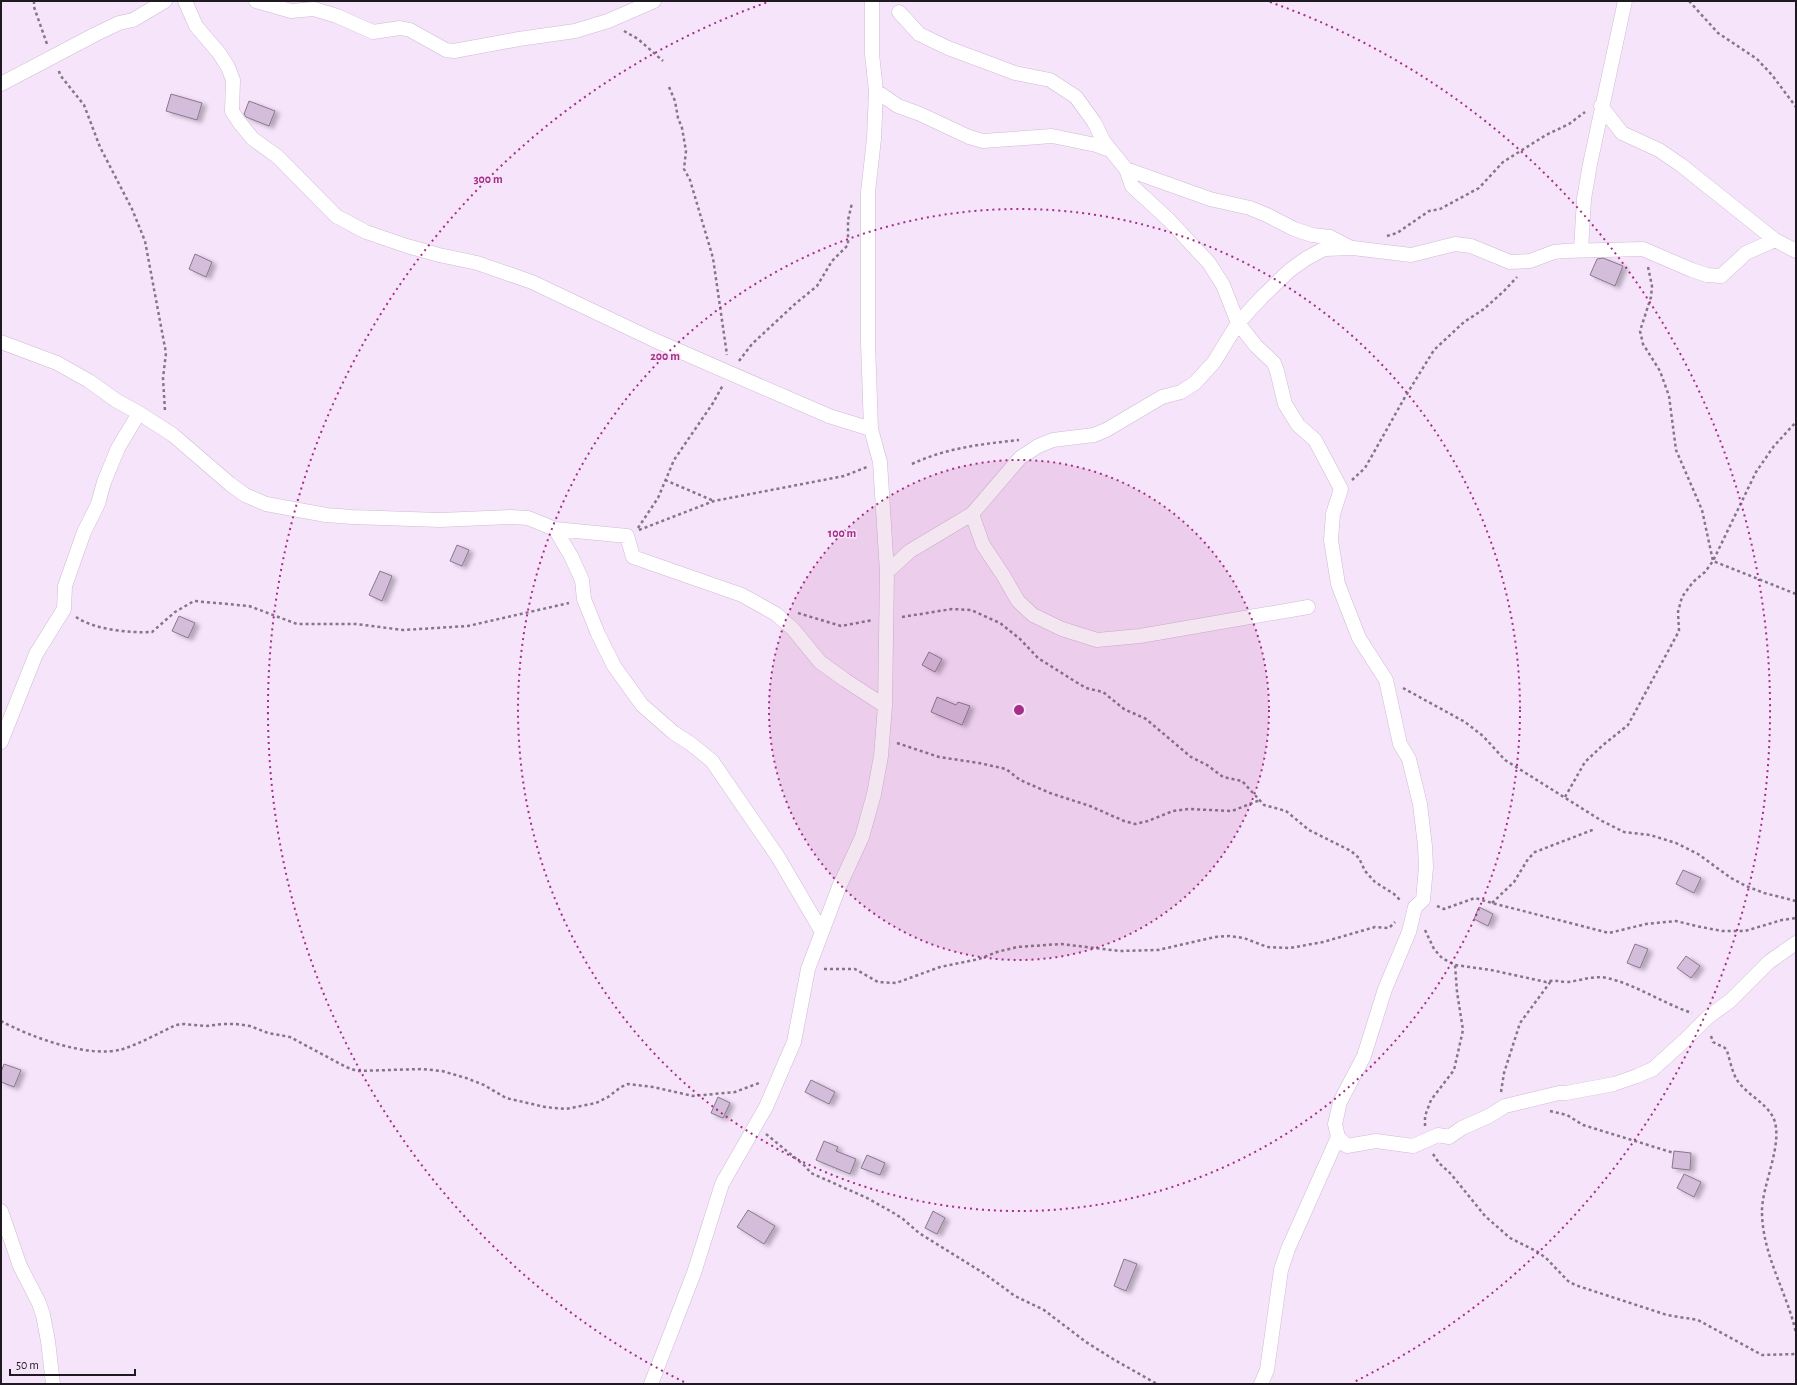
<svg xmlns="http://www.w3.org/2000/svg" width="1797" height="1385" font-family="'Alegreya Sans',sans-serif">
<style>
.building{fill:#d3bdda;stroke:#88788c;filter:url(#shadow)}
.lines{fill:none;stroke-linecap:round;stroke-linejoin:round}
.street-casing{stroke:#cdbbd2;stroke-width:15}
.path{stroke:#837786;stroke-width:2.5;stroke-dasharray:3 3;stroke-linecap:butt}
.street{stroke:#fff;stroke-width:14}
.ring{fill:none;stroke:#a52f87;stroke-width:2;stroke-dasharray:2 4}
.centre{fill:#a52f87;stroke:#f6e4fb;stroke-width:2}
.ring-label{font-size:12px;text-anchor:middle;font-weight:bold;fill:#a52f87;stroke:#f6e4fb;stroke-width:3;stroke-linejoin:round;paint-order:stroke}
</style>
<defs>
<filter id="shadow"><feDropShadow dx="4.5" dy="2.5" stdDeviation="2" flood-color="#0004"/></filter>
</defs>
<rect width="100%" height="100%" fill="#f6e4fb"/>
<path class="building" d="M 171,94 L 202,103 L 197,120 L 166,111 Z
M 249,101 L 275,111 L 269,126 L 246,117 L 244,114 Z
M 195,254 L 212,262 L 206,277 L 189,269 Z
M 1603,258 L 1623,266 L 1615,286 L 1590,275 L 1597,259 Z
M 457,545 L 469,550 L 462,566 L 450,561 Z
M 380,571 L 392,576 L 382,601 L 369,595 Z
M 179,616 L 195,623 L 188,638 L 172,631 Z
M 929,652 L 942,659 L 935,672 L 922,665 Z
M 937,697 L 956,705 L 958,702 L 970,706 L 962,725 L 931,712 Z
M 1683,870 L 1701,878 L 1694,893 L 1676,884 Z
M 1479,907 L 1493,914 L 1488,926 L 1474,919 Z
M 1635,944 L 1648,949 L 1640,968 L 1627,963 Z
M 1686,956 L 1700,966 L 1691,978 L 1677,968 Z
M 4,1064 L 21,1070 L 14,1087 L 1,1082 L 1,1072 Z
M 811,1080 L 835,1092 L 829,1104 L 805,1092 Z
M 718,1097 L 730,1103 L 723,1118 L 711,1113 Z
M 824,1141 L 838,1147 L 836,1151 L 856,1159 L 850,1174 L 816,1160 Z
M 1674,1151 L 1691,1153 L 1690,1170 L 1672,1168 Z
M 867,1155 L 885,1163 L 880,1175 L 861,1168 Z
M 1684,1174 L 1701,1182 L 1694,1197 L 1677,1188 Z
M 748,1210 L 775,1226 L 764,1244 L 737,1227 Z
M 933,1211 L 945,1218 L 937,1234 L 925,1228 Z
M 1124,1259 L 1137,1264 L 1126,1291 L 1114,1286 Z"/>
<g class="lines">
<g class="street-casing">
<path id="street" d="M 185,1 L 196,26 L 219,53 L 228,67 L 233,80 L 232,111 L 239,122 L 253,139 L 278,157 L 336,216 L 366,232 L 407,246 L 439,255 L 477,263 L 532,282 L 654,340 L 829,416 L 871,429
M 256,1 L 291,11 L 314,9 L 337,16 L 373,32 L 400,28 L 410,30 L 446,50 L 454,51 L 519,39 L 575,31 L 608,21 L 654,1
M 899,12 L 919,34 L 948,48 L 1015,73 L 1050,80 L 1076,97 L 1094,122 L 1104,142 L 1126,169 L 1132,186 L 1169,220 L 1209,263 L 1223,285 L 1238,323 L 1256,346 L 1274,363 L 1277,371 L 1285,404 L 1298,425 L 1315,440 L 1341,489 L 1333,514 L 1331,540 L 1338,584 L 1359,638 L 1386,680 L 1400,744 L 1409,759 L 1420,804 L 1425,846 L 1426,867 L 1423,900 L 1415,907 L 1409,932 L 1385,989 L 1364,1056 L 1340,1102 L 1335,1124 L 1338,1137 L 1288,1249 L 1281,1270 L 1267,1370 L 1261,1384
M 1,84 L 96,34 L 119,23 L 133,20 L 165,1
M 876,91 L 898,106 L 920,114 L 969,137 L 983,141 L 1052,136 L 1096,145 L 1110,150
M 1601,106 L 1622,133 L 1659,150 L 1681,165 L 1775,240 L 1796,251
M 1126,169 L 1210,199 L 1250,208 L 1269,216 L 1294,229 L 1312,235 L 1330,237 L 1351,248
M 1581,250 L 1584,199 L 1590,164 L 1625,1
M 1,342 L 57,363 L 89,381 L 117,401 L 139,413 L 173,435 L 230,484 L 245,495 L 266,504 L 326,515 L 352,517 L 440,520 L 511,517 L 528,518 L 555,529 L 627,536 L 633,557 L 742,595 L 776,614 L 793,629 L 820,662 L 845,680 L 885,706
M 972,514 L 983,545 L 1003,575 L 1018,601 L 1033,615 L 1062,629 L 1097,640 L 1140,636 L 1308,607
M 555,529 L 571,556 L 582,580 L 584,599 L 598,634 L 614,666 L 642,705 L 674,733 L 691,744 L 712,761 L 778,857 L 822,932
M 887,572 L 910,551 L 972,514 L 1020,458 L 1038,446 L 1053,440 L 1094,435 L 1106,430 L 1162,397 L 1181,392 L 1195,383 L 1214,362 L 1238,323 L 1262,297 L 1290,270 L 1307,258 L 1324,249 L 1353,248 L 1411,255 L 1455,244 L 1471,246 L 1510,262 L 1530,261 L 1554,252 L 1564,251 L 1643,249 L 1692,270 L 1707,275 L 1721,276 L 1746,253 L 1775,240
M 1,742 L 36,654 L 64,609 L 65,586 L 84,532 L 98,504 L 104,482 L 118,448 L 139,413
M 1338,1137 L 1347,1146 L 1376,1141 L 1413,1146 L 1438,1135 L 1449,1137 L 1462,1128 L 1489,1116 L 1505,1106 L 1559,1093 L 1566,1093 L 1614,1084 L 1637,1076 L 1653,1069 L 1685,1040 L 1708,1017 L 1730,1001 L 1769,962 L 1796,943
M 1,1211 L 20,1266 L 39,1303 L 43,1315 L 48,1341 L 53,1384
M 651,1384 L 694,1273 L 722,1184 L 766,1107 L 794,1042 L 808,969 L 839,887 L 862,837 L 874,794 L 881,756 L 885,706 L 887,572 L 880,462 L 871,429 L 868,343 L 868,192 L 874,139 L 876,91 L 872,54 L 872,1"/>
</g>
<path class="path" d="M 34,1 L 34,7 L 47,44
M 1689,1 L 1718,33 L 1757,59 L 1772,75 L 1796,107
M 624,31 L 638,39 L 663,61
M 59,71 L 60,75 L 84,105 L 100,147 L 132,209 L 145,241 L 166,353 L 163,378 L 165,411
M 669,87 L 675,101 L 678,118 L 682,128 L 686,151 L 684,169 L 690,180 L 713,258 L 727,355
M 1387,236 L 1397,233 L 1429,211 L 1440,209 L 1479,188 L 1503,162 L 1546,135 L 1569,124 L 1585,112
M 1648,267 L 1652,286 L 1651,297 L 1640,331 L 1643,344 L 1660,371 L 1669,396 L 1676,450 L 1702,510 L 1713,561 L 1796,594
M 739,361 L 752,344 L 795,304 L 817,286 L 832,261 L 848,245 L 848,220 L 852,203
M 912,464 C 946,448 982,444 1019,440
M 665,480 L 714,501
M 1352,480 L 1365,468 L 1405,397 L 1434,350 L 1464,322 L 1484,309 L 1504,291 L 1517,277
M 638,528 L 658,498 L 674,460 L 713,403 L 723,385
M 639,530 L 714,501 L 844,476 L 867,467
M 798,613 L 841,626 L 873,620
M 76,617 C 95,630 130,633 152,632 L 175,612 L 194,601 L 249,606 L 297,624 L 356,624 L 403,630 L 468,626 L 569,603
M 902,617 L 952,609 L 971,610 L 1000,623 L 1020,639 L 1038,658 L 1076,682 L 1086,688 L 1103,692 L 1124,709 L 1146,719 L 1191,757 L 1207,765 L 1223,777 L 1242,781 L 1264,805 L 1286,811 L 1309,830 L 1351,851 L 1359,858 L 1365,871 L 1375,882 L 1394,894 L 1401,901
M 1403,688 L 1465,722 L 1483,736 L 1505,760 L 1602,821 L 1624,832 L 1650,835 L 1676,843 L 1698,854 L 1731,878 L 1746,886 L 1764,893 L 1796,901
M 897,743 L 939,757 L 979,763 L 1006,769 L 1020,780 L 1050,793 L 1090,806 L 1124,821 L 1135,824 L 1148,821 L 1173,811 L 1189,809 L 1232,811 L 1260,800
M 1565,797 L 1585,762 L 1603,745 L 1628,725 L 1679,631 L 1678,612 L 1682,597 L 1693,582 L 1705,572 L 1713,561 L 1756,472 L 1774,446 L 1796,422
M 1492,903 L 1514,882 L 1528,859 L 1535,852 L 1595,829
M 1437,906 L 1444,909 L 1475,898 L 1492,903 L 1609,933 L 1646,924 L 1676,921 L 1696,926 L 1722,931 L 1745,931 L 1782,920 L 1796,918
M 1425,930 L 1434,949 L 1442,958 L 1455,965 L 1491,970 L 1546,982 C 1554,979 1559,982 1567,982 C 1580,981 1593,975 1607,978 C 1635,984 1664,1004 1692,1013
M 824,969 L 855,969 L 878,982 L 896,983 L 940,967 L 979,959 L 997,952 L 1017,947 L 1061,944 L 1120,951 L 1158,950 L 1215,937 L 1229,936 L 1244,938 L 1267,947 L 1290,948 L 1323,942 L 1375,927 L 1389,928 L 1395,922
M 1,1021 C 30,1037 90,1059 123,1049 C 141,1043 159,1033 176,1025 L 184,1024 L 206,1026 L 223,1024 L 236,1024 L 250,1026 L 268,1033 L 290,1037 L 346,1067 L 357,1071 L 422,1069 L 442,1071 L 466,1078 L 484,1085 L 506,1098 L 545,1107 L 566,1109 L 596,1103 L 608,1097 L 621,1087 L 628,1084 L 653,1087 L 693,1096 L 735,1092 L 759,1083
M 1711,1036 L 1713,1042 L 1725,1048 L 1727,1051 C 1730,1060 1732,1072 1737,1080 C 1746,1094 1765,1102 1773,1117 C 1785,1142 1761,1186 1762,1213 C 1763,1257 1787,1292 1796,1333
M 1501,1092 L 1504,1073 L 1520,1023 L 1551,981
M 1550,1111 L 1567,1115 L 1583,1125 L 1674,1153
M 1425,1126 L 1425,1116 L 1431,1100 L 1454,1070 L 1463,1030 L 1457,992 L 1455,965
M 766,1134 L 805,1166 L 811,1173 L 867,1198 L 892,1212 L 903,1219 L 919,1233 L 985,1274 L 1015,1296 L 1044,1310 L 1086,1342 L 1113,1359 L 1157,1384
M 1433,1154 L 1439,1163 L 1451,1174 L 1485,1216 L 1510,1238 L 1538,1252 L 1547,1259 L 1568,1281 L 1575,1285 L 1667,1315 L 1698,1320 L 1762,1355 L 1796,1354"/>
<use href="#street" class="street"/>
</g>
<circle cx="1019" cy="710" r="250" fill="#a52f87" fill-opacity=".12"/>
<g class="ring">
<circle cx="1019" cy="710" r="250"/>
<circle cx="1019" cy="710" r="501"/>
<path d="M684 1382A751 751 0 0 1 768 2M1270 2A751 751 0 0 1 1354 1382"/>
</g>
<circle cx="1019" cy="710" r="6" class="centre"/>
<g class="ring-label">
<text x="488" y="183">300 m</text>
<text x="665" y="360">200 m</text>
<text x="842" y="537">100 m</text>
</g>
<rect width="1797" height="1385" fill="none" stroke="#1f1921" stroke-width="4"/>
<path d="M10 1369v6h125v-6" fill="none" stroke="#1f1921" stroke-width="2"/>
<text x="16" y="1369" font-size="12" fill="#1f1921" stroke="#f6e4fb" stroke-width="3" paint-order="stroke">50 m</text>
</svg>
